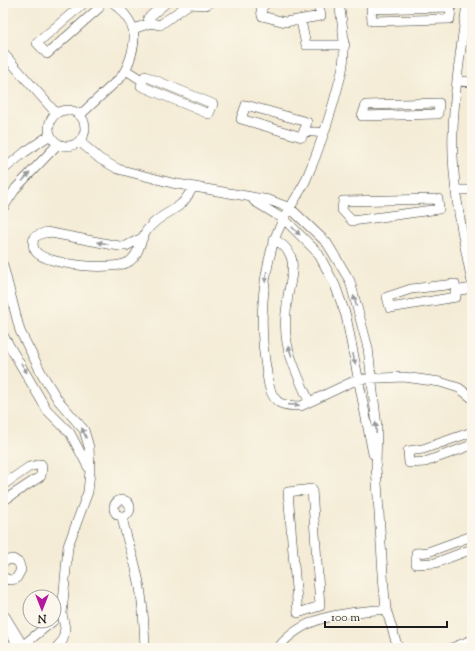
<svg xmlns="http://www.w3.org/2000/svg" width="475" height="651" font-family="'Sorts Mill Goudy',serif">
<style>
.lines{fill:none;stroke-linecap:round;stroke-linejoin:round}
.street-casing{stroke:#3c3b38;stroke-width:10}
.secondary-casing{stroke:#3c3b38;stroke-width:14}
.street{stroke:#fff;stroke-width:9}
.secondary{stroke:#fff;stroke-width:13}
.oneway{fill:#999}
</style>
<rect width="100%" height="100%" fill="#fbf7ec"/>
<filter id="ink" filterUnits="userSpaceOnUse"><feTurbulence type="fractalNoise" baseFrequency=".025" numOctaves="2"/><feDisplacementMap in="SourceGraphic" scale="8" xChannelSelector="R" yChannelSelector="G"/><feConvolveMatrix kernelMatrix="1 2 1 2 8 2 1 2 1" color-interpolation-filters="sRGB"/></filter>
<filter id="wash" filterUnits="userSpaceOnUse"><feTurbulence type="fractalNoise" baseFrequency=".012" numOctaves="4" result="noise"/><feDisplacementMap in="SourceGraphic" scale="16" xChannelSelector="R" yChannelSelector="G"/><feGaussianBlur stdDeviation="0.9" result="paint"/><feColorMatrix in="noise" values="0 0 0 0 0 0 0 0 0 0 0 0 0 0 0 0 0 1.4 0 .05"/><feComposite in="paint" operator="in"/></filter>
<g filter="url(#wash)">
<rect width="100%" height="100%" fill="#f4ecd6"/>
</g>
<g filter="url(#ink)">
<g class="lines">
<g class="street-casing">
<path id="street" d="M 84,3 L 37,43 L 47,54 L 99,8 L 95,3
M 267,3 L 261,8 L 262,16 L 285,22 L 321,16 L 318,3
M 339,3 C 343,27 347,52 341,75 C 332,111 320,148 305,182 C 296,199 279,223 274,241 C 261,283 259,330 267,373 C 268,383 270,397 280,403 C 286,406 294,406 301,406 L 358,379 L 404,377 L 440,382 L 459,388 L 472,398
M 467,3 C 462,45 454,88 453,131 C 451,182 462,232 472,282
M 451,7 L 450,19 L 372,21 L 371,9 Z
M 301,21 L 306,45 L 345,45
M 151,23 L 148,18 L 166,3
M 133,29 L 151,23 L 160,25 L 189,4 L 206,5 L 209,3
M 3,53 L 56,113
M 126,70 L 143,81
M 145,76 L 213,104 L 209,114 L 141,86 Z
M 458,81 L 472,82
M 439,103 L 438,114 L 362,116 L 366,105 Z
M 246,105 L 307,122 L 302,137 L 241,119 Z
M49 128a18 18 0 1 1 36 0a18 18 0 1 1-36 0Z
M 80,115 L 121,77 C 129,66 137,43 133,29 C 130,19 121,10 114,3
M 304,131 L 324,133
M 79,141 L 100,159 L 118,169 L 172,183 L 269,200 L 290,208 L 327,243 L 350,281 L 368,348 L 377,427 L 376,467 L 384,589 L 386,609 L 398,648
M 3,170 L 25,152 L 50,135
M 456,190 L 472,190
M 438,199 L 439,209 L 352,221 L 342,210 L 343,201 Z
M 254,201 L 285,220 L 318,253 L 335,285 L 346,316 L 373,454
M 3,208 L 16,188 L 58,144
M 140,239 L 126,246 L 119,246 L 46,232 L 34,237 C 33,243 32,247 36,252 C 47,265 116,272 130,261 C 140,254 139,241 147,230 C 159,215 168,215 181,204 C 186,200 190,192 193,187
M 274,239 C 304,256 289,277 287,304 C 285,317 285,331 287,343 C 291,363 301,383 309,401
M 3,265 L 20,331 L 42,374 L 58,400 L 84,430 L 89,447 L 90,471 L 88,492 L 68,546 L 62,614 L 65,628 L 63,640 L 56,648
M 455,284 L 456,297 L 390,308 L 387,297 L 411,289 Z
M 455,291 L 472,288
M 3,335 L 47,410 L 70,433 L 88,467
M 472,432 L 423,449 L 408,451 L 409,463 L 425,462 L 472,445
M 3,485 L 29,467 L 41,464 L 42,466 L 41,476 L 3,501
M 312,489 L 320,606 L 298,613 L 288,492 Z
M114 508a8 8 0 1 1 16 0a8 8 0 1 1-16 0Z
M 122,516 C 125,536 133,554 137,573 C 143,598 144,623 145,648
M 472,536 L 428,552 L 416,553 L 416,564 L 435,563 L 472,549
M 3,561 L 13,559 L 19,563 L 21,570 L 16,579 L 9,580 L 3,577
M 21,647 L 53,621
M 278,648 C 305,614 346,613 386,609
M 452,648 L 472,640"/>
</g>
<g class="secondary-casing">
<path id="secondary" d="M 3,617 L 22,648"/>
</g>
<use href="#street" class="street"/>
<use href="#secondary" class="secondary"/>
</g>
<defs><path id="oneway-solid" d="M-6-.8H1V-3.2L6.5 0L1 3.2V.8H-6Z"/></defs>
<g class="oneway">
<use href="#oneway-solid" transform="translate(26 177) rotate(-48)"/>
<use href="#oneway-solid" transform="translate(296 231) rotate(45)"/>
<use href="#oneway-solid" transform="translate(103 243) rotate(-169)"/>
<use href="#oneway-solid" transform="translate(266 277) rotate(98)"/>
<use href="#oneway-solid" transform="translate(355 301) rotate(-105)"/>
<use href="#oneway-solid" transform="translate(290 351) rotate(-108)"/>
<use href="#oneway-solid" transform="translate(354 359) rotate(79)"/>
<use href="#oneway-solid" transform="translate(24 368) rotate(59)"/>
<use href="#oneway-solid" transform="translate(294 405) rotate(4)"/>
<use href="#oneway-solid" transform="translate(376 428) rotate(-92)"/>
<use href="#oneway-solid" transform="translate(84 433) rotate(-114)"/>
</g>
</g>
<rect width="475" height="651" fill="none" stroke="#fbf7ec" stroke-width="16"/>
<g transform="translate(42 609) rotate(180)"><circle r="19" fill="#fbf7ec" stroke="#a29f99"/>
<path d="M0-3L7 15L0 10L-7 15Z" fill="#b5179e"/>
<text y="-6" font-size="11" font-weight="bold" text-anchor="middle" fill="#1c1c1c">N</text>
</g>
<path d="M325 621v6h122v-6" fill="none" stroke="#1c1c1c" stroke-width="2"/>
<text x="331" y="621" font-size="12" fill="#1c1c1c" stroke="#fbf7ec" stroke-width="3" paint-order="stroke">100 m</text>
</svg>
